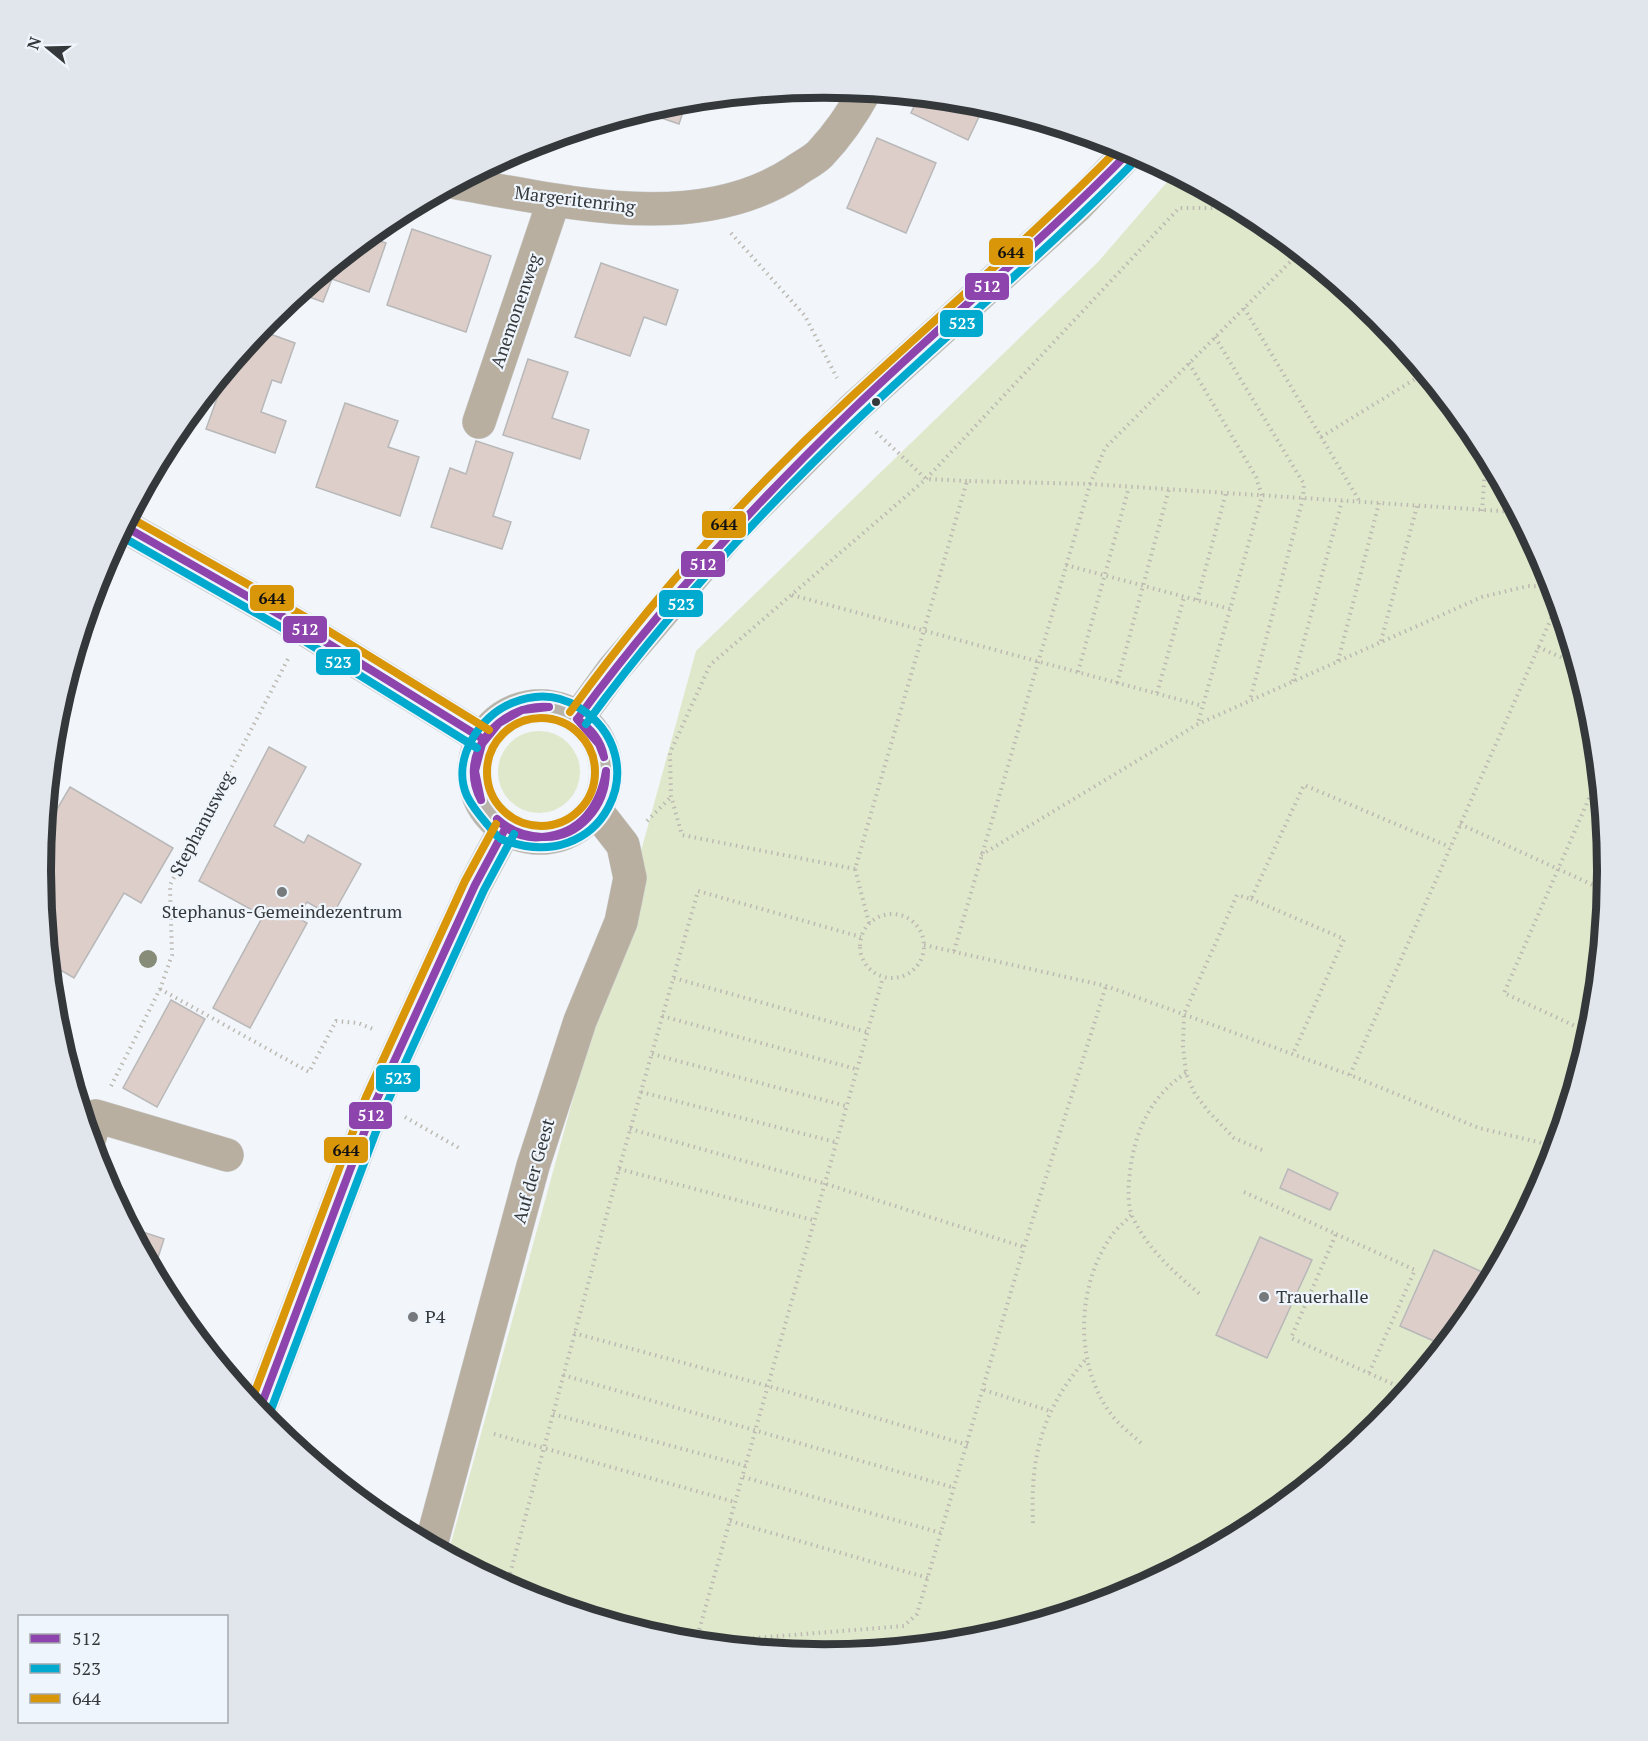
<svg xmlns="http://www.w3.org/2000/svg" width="1648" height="1741" font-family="'PT Serif',serif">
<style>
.green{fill:#dfe8cb}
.building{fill:#ddcec9;stroke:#b8b8b9;stroke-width:1.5}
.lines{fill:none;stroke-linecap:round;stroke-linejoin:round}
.minor-casing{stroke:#cdcfd2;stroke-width:34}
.major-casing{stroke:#cdcfd2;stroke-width:34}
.path{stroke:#bcb9b2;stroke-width:4;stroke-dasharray:1.5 4.5;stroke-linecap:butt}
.minor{stroke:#b8afa0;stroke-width:33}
.major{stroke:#b9b4a9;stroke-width:33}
.bus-1-casing{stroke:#eff5fc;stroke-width:12}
.bus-2-casing{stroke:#eff5fc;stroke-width:12}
.bus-3-casing{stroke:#eff5fc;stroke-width:12}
.bus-1{stroke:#8e44ad;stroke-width:8}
.bus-2{stroke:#00a9ce;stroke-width:8}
.bus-3{stroke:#da9609;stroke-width:8}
.tree{fill:#878c79}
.bus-dot{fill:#35383a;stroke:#eff5fc;stroke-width:2}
.poi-dot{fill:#777a7d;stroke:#eff5fc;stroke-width:2}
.labels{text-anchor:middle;stroke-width:4.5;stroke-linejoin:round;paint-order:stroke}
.street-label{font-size:18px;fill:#35383a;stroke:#eff5fc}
.poi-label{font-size:18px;fill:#35383a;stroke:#eff5fc;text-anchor:start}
.rim{fill:none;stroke:#35383a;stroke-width:8}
.line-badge{stroke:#eff5fc;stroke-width:2}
.badge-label{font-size:16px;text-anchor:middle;font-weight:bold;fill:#fff}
.pale-badge-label{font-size:16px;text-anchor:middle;font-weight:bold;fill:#111}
</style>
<rect width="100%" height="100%" fill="#f2f5f9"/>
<path class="green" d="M 1174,174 L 1260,219 L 1378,317 L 1476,435 L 1548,571 L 1593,718 L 1607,871 L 1592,1024 L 1548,1171 L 1475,1306 L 1378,1425 L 1259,1522 L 1124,1594 L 977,1639 L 824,1654 L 671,1639 L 524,1594 L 448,1554 L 696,651 L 1098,262 Z
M498 772a41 41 0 1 1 82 0a41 41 0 1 1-82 0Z"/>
<path class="building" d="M 919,96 L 977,102 L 985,104 L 968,140 L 911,113 Z
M 687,100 L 679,124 L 641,111 L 671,102 Z
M 877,138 L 936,163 L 906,233 L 847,208 Z
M 412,229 L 491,256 L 466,332 L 387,305 Z
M 367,237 L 386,243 L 369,292 L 332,279 L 323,302 L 298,293 Z
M 601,263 L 678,290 L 666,325 L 644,317 L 630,356 L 575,337 Z
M 259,330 L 295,343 L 281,383 L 272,380 L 261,412 L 286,421 L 275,453 L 206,429 L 228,368 L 236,368 L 242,350 Z
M 528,359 L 568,372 L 552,418 L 589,430 L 580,459 L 503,435 Z
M 345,403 L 398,421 L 388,447 L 419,457 L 400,516 L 316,487 Z
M 476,441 L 513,453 L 493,516 L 511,522 L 502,549 L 431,527 L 450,468 L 466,474 Z
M 269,747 L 306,767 L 274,826 L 304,843 L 308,835 L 361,864 L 332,916 L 307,902 L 298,918 L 307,923 L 250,1028 L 213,1008 L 263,916 L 199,881 Z
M 70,787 L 173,848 L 141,903 L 124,893 L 74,978 L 50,964 L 41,870 L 44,831 Z
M 171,1000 L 205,1019 L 157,1107 L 123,1088 Z
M 1288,1169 L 1338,1193 L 1330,1210 L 1280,1188 Z
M 131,1228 L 164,1239 L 154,1270 Z
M 1260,1237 L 1312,1260 L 1267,1358 L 1216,1335 Z
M 1434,1250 L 1491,1276 L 1475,1306 L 1443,1345 L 1400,1326 Z"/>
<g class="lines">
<g class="minor-casing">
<path id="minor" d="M 457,183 C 564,201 696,236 794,172 C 802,166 813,161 820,154 C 837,136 853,113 865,91
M 479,422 L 554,200
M 90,1137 L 96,1116 L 227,1155
M 431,1545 L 533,1166 L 580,1021 L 621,922 L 630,878 L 623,845 L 595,809"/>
</g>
<g class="major-casing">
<path id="major" d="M 124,526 L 303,628 L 483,739
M474 772a66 66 0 1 1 132 0a66 66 0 1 1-132 0Z
M 578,718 L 613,670 L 733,529 L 853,409 L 1076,207 L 1131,150
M 259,1411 L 376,1101 L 475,885 L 505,829"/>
</g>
<path class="path" d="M 731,233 L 805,316 L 837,378
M 1244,308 L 1360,502
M 1215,337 L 1304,484 L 1303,498 L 1250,700
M 1189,363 L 1256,477 L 1262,496 L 1198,723
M 876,432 L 926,479 L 967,481
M 1321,437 L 1425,373
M 1482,511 L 1486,454
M 1066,565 L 1230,609
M 792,595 L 1203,706
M 1197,600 L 1226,493
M 1381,641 L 1417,506
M 1538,647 L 1576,664
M 1338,661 L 1379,503
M 1078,672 L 1129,487
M 1293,681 L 1342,501
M 1117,683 L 1169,489
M 1157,693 L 1184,597
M 647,821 L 671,797
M 1460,824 L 1606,891
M 981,855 L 1198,724 L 1482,597 L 1528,586 L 1553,587
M 855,869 L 682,835 L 671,796 L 670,753 L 710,665 L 926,479 L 1179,208 L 1238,208
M 1251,899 L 1344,939 L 1293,1054
M860 946a32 32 0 1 1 64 0a32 32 0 1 1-64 0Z
M 869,923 L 855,869 L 967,481 L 1090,484 L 1516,512
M 924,945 L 1106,986 L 1350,1075 L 1479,1128 L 1555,1146
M 954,951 L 1090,484 L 1105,448 L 1300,252
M 674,978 L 867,1032
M 160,989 L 309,1072 L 336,1021 L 358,1023 L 373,1029
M 662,1016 L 856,1069
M 1590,1033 L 1504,993 L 1598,778
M 652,1054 L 846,1106
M 1186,1073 C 1148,1097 1132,1138 1129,1182 C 1128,1192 1128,1208 1133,1218 C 1149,1251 1175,1273 1202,1296
M 1350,1075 L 1558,603
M 111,1086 L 160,989 L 172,955 L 170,885 L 288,659
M 641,1092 L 835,1142
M 405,1117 L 459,1148
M 630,1129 L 823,1183 L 1024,1247
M 1262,1150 L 1234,1138 L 1209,1112 L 1195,1094 L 1186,1073 L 1183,1046 L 1184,1014 L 1237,895 L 1251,899 L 1304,785 L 1450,847
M 619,1169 L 813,1220
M 1244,1192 L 1336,1234 L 1291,1338 L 1406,1390
M 1131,1215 C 1125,1222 1117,1228 1112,1235 C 1076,1285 1074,1365 1111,1414 C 1119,1425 1131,1434 1141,1443
M 1336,1234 L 1415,1270 L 1369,1373
M 574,1333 L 768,1386 L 968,1445
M 563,1375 L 955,1488
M 984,1390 L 1050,1411
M 553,1414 L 746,1466
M 494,1434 L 735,1502
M 743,1477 L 941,1533
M 730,1521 L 928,1578
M 1033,1523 C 1030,1456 1042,1410 1086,1359
M 507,1585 L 619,1169 L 698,891 L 861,937
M 696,1641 L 883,977
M 705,1642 L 904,1626 L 917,1614 L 1024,1247 L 1106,986"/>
<use href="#minor" class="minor"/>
<use href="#major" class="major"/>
<g class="bus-1-casing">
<path id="bus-1" d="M 124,526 L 303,628 L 483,739
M 578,718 C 659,607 753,506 852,410 C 943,322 1042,242 1131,150
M 577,719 C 591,729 601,740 604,757
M 577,719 L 599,744 L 604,757
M 481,800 C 456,754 500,703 549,707
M 481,800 L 475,771 L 482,744 L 499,723 L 522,710 L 549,707
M 497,819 C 510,831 525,836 542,837
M 497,819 C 509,833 524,839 542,837
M 542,837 C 579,839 606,806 606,771
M 542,837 C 580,834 600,807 606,771
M 259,1411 L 376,1101 L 475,885 L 505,829"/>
</g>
<g class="bus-2-casing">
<path id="bus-2" d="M 119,535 L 298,637 L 477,748
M 586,724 C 667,613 761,511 860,417 C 952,329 1050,249 1139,157
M 497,836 C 486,822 475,812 467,796 C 451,760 479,716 512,703 C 534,694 557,694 578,707 C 660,757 603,880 501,839
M 269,1415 L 386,1105 L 484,890 L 514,834"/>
</g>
<g class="bus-3-casing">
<path id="bus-3" d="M 129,517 L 309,619 L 489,730
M 570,712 C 651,600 746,494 848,400 C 939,315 1034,235 1121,146
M487 772a54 54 0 1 1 108 0a54 54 0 1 1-108 0Z
M 251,1402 L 366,1097 L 465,881 L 496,824"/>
</g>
<use href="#bus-1" class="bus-1"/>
<use href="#bus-2" class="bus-2"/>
<use href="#bus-3" class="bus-3"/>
</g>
<circle class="tree" cx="148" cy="959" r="9"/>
<circle class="bus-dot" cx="876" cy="402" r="5"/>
<g class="poi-dot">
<circle cx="282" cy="892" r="6"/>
<circle cx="1264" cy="1297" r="6"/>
<circle cx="413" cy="1317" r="6"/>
</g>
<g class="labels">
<g class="street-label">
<text transform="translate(575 200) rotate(7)" y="6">Margeritenring</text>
<text transform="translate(516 311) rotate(-71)" y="6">Anemonenweg</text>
<text transform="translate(202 824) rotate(-62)" y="6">Stephanusweg</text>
<text transform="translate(534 1171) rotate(-74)" y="6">Auf der Geest</text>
</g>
<g class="poi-label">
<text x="282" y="918" text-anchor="middle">Stephanus-Gemeindezentrum</text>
<text x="1276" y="1303">Trauerhalle</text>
<text x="425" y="1323">P4</text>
</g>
</g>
<path d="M0 0H1648V1741H0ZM51 871a773 773 0 1 1 1546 0a773 773 0 1 1-1546 0Z" fill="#e0e6ec" fill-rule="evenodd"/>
<path class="rim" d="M51 871a773 773 0 1 1 1546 0a773 773 0 1 1-1546 0Z"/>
<g class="line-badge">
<rect x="988" y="237" width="46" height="29" rx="6" fill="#da9609"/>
<rect x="964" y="272" width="46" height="29" rx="6" fill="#8e44ad"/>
<rect x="939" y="309" width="45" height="29" rx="6" fill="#00a9ce"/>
<rect x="701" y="510" width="46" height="29" rx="6" fill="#da9609"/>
<rect x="680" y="550" width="46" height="28" rx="6" fill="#8e44ad"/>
<rect x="249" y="584" width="46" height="28" rx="6" fill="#da9609"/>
<rect x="658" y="589" width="46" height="29" rx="6" fill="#00a9ce"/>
<rect x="282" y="615" width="46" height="29" rx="6" fill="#8e44ad"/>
<rect x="315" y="648" width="46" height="28" rx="6" fill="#00a9ce"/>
<rect x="375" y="1064" width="46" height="29" rx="6" fill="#00a9ce"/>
<rect x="348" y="1101" width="45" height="29" rx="6" fill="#8e44ad"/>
<rect x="323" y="1136" width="46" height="28" rx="6" fill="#da9609"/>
</g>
<g class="badge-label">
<text x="987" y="292">512</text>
<text x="962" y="329">523</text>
<text x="703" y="570">512</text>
<text x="681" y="610">523</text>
<text x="305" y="635">512</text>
<text x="338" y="668">523</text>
<text x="398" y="1084">523</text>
<text x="371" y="1121">512</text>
</g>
<g class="pale-badge-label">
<text x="1011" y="258">644</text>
<text x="724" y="530">644</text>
<text x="272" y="604">644</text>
<text x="346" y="1156">644</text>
</g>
<rect x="18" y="1615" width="210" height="108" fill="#eff5fc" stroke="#a5a9ae" stroke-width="1.5"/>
<rect x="30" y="1634" width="30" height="9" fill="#8e44ad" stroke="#a5a9ae" stroke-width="1.5"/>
<text x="72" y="1645" font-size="18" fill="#35383a">512</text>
<rect x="30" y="1664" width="30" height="9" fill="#00a9ce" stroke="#a5a9ae" stroke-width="1.5"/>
<text x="72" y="1675" font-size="18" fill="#35383a">523</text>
<rect x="30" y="1694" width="30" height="9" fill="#da9609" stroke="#a5a9ae" stroke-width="1.5"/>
<text x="72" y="1705" font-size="18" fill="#35383a">644</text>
<g transform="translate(48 48) rotate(289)" stroke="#eff5fc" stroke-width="4.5" paint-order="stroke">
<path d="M0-4.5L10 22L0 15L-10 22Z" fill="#35383a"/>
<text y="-9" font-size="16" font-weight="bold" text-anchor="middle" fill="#35383a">N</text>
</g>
</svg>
